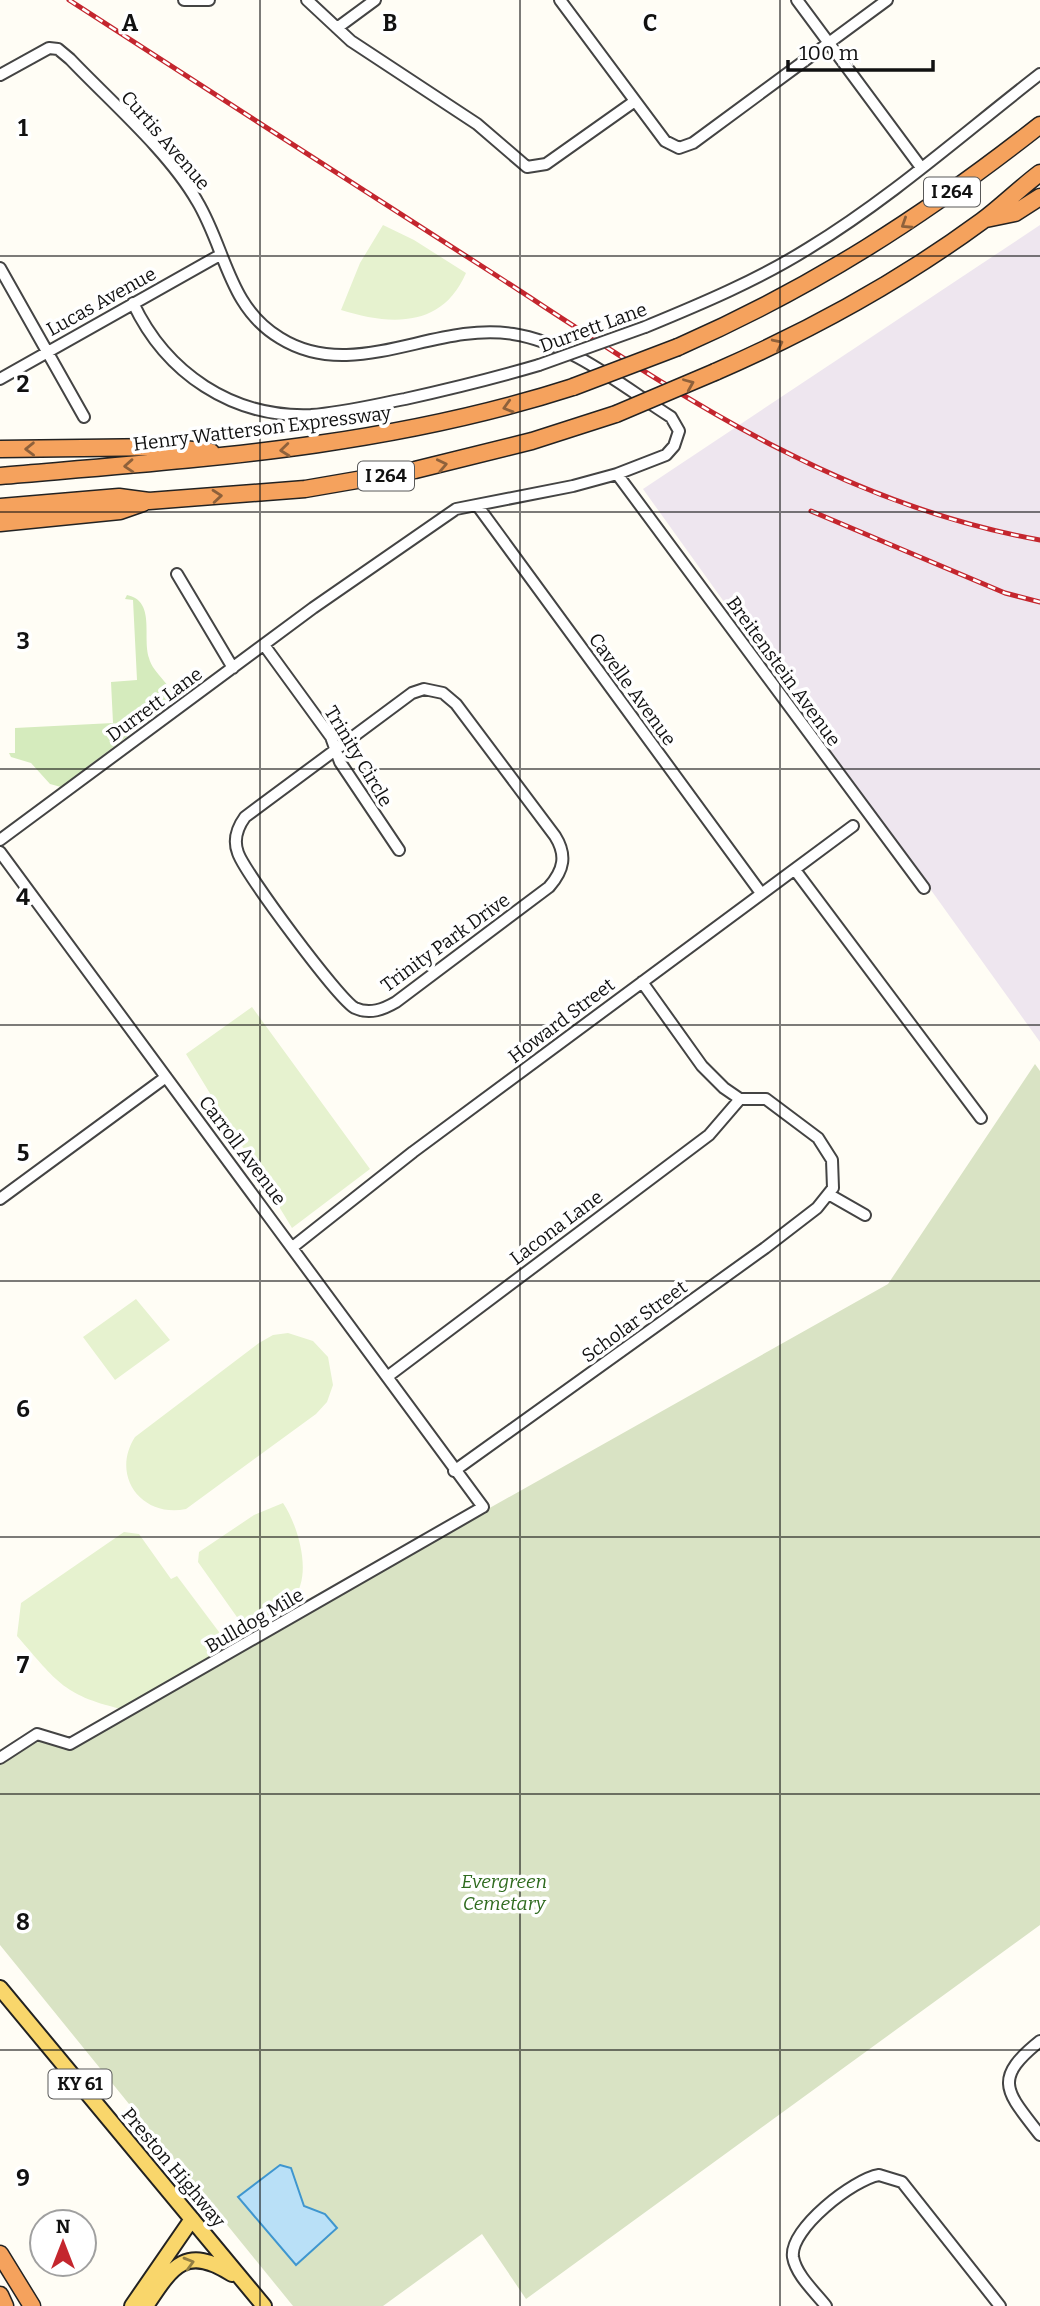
<svg xmlns="http://www.w3.org/2000/svg" width="1040" height="2306" font-family="Bitter,serif">
<style>
.industrial{fill:#eee6ef}
.green{fill:#d5ebbd}
.cemetery{fill:#d9e3c4}
.pitch{fill:#e6f2cf}
.water{fill:#b9e0f7;stroke:#3f96cf;stroke-width:2}
.lines{fill:none;stroke-linecap:round;stroke-linejoin:round}
.minor-casing{stroke:#444;stroke-width:14}
.major-casing{stroke:#222;stroke-width:18}
.highway-casing{stroke:#222;stroke-width:19}
.minor{stroke:#fff;stroke-width:10}
.major{stroke:#f9d66b;stroke-width:14}
.highway{stroke:#f5a25d;stroke-width:16}
.rail-casing{stroke:#c4262e;stroke-width:5}
.rail{stroke:#fff;stroke-width:2.5;stroke-dasharray:8;stroke-linecap:butt}
.minor-bridge-casing{stroke:#444;stroke-width:14;stroke-linecap:butt}
.highway-bridge-casing{stroke:#222;stroke-width:19;stroke-linecap:butt}
.minor-bridge{stroke:#fff;stroke-width:10}
.highway-bridge{stroke:#f5a25d;stroke-width:16}
.oneway{stroke:#8e613b}
.oneway2{stroke:#917d42}
.grid{fill:none;stroke:#111;stroke-width:2;stroke-opacity:0.55}
.labels{text-anchor:middle;stroke-width:7;stroke-linejoin:round;paint-order:stroke}
.shield{fill:#fff;stroke:#585858;stroke-width:2}
.shield-label{font-size:18px;font-weight:bold;fill:#111}
.street-label{font-size:19px;fill:#111;stroke:#fff}
.park-label{font-size:19px;font-style:italic;fill:#2f6b1f;stroke:#fff}
.grid-label{font-size:23px;text-anchor:middle;font-weight:bold;fill:#111;stroke:#fff;stroke-width:7;stroke-linejoin:round;paint-order:stroke}
</style>
<rect width="100%" height="100%" fill="#fffdf5"/>
<path class="industrial" d="M 1040,225 L 1040,1042 L 643,489 Z"/>
<path class="green" d="M 127,595 C 156,601 142,637 149,658 C 153,674 172,684 175,700 L 61,787 L 50,784 L 31,763 L 11,757 L 9,753 L 15,753 L 15,728 L 113,723 L 111,682 L 137,680 L 133,600 L 125,599 Z"/>
<path class="cemetery" d="M 1035,1064 L 1040,1071 L 1040,1925 L 526,2299 L 482,2234 L 383,2306 L 293,2306 L 0,1945 L 0,1758 L 37,1734 L 70,1744 L 888,1284 Z"/>
<path class="pitch" d="M 383,225 L 414,240 L 466,273 C 442,329 389,325 341,310 L 360,263 Z
M 252,1007 L 370,1169 L 292,1228 L 186,1054 Z
M 136,1299 L 170,1340 L 115,1380 L 83,1337 Z
M 288,1333 L 313,1341 L 328,1357 L 333,1385 L 327,1402 L 316,1414 L 186,1509 C 142,1518 110,1476 135,1437 L 259,1343 L 273,1335 Z
M 283,1503 C 298,1525 314,1577 292,1600 C 281,1612 258,1620 244,1627 L 198,1562 L 199,1552 L 254,1515 Z
M 124,1532 L 139,1534 L 171,1579 L 177,1576 L 231,1648 L 126,1710 C 64,1696 58,1683 17,1636 L 21,1603 Z"/>
<path class="water" d="M 280,2165 L 291,2168 L 304,2206 L 325,2214 L 337,2228 L 296,2265 L 238,2197 Z"/>
<g class="lines">
<g class="minor-casing">
<path id="minor" d="M 184,0 L 209,0
M 307,0 L 351,41 L 477,124 L 527,167 L 546,164 L 635,101
M 560,0 L 665,141 L 679,148 L 693,143 L 887,0
M 797,0 L 920,166
M 337,28 L 375,0
M 0,75 L 49,48 L 58,49 L 70,59 C 110,101 169,152 197,201 C 226,249 228,307 280,338 C 354,384 434,321 513,334 C 571,343 622,386 671,417 L 679,431 L 674,446 L 666,455 L 617,474 L 573,486 L 456,509 L 313,608 L 0,840
M 0,268 L 84,417
M 133,303 C 166,373 232,418 311,415 C 342,413 374,405 405,399 C 450,389 495,378 539,365
M 645,327 C 701,304 758,280 809,248 C 891,198 965,132 1040,74
M 0,379 L 220,255
M 617,474 L 924,888
M 477,505 L 761,893
M 177,574 L 233,668
M 264,645 L 331,737 L 340,762 L 399,850
M 424,689 L 443,693 L 456,704 L 555,836 C 567,855 564,870 549,887 L 396,1002 C 384,1009 370,1015 355,1008 C 339,1000 245,873 238,853 C 233,840 237,828 245,817 L 412,693 Z
M 0,852 L 483,1507 L 70,1744 L 37,1734 L 0,1758
M 795,870 L 981,1118
M 830,1195 L 865,1215
M 0,1199 L 166,1077
M 294,1246 L 413,1152 L 853,826
M 387,1377 L 709,1135 L 740,1099
M 454,1471 L 765,1248 L 817,1208 L 833,1188 L 832,1160 L 818,1138 L 766,1099 L 740,1099 L 724,1088 L 702,1066 L 642,982
M 1040,2041 C 991,2080 1007,2092 1040,2135
M 826,2306 C 815,2292 796,2275 793,2257 C 789,2229 854,2179 879,2175 L 902,2182 L 1000,2306"/>
</g>
<g class="major-casing">
<path id="major" d="M 0,1988 L 264,2306
M 132,2306 L 192,2219
M 146,2306 C 172,2267 185,2244 232,2274"/>
</g>
<g class="highway-casing">
<path id="highway" d="M 986,219 L 1015,213 L 1040,197
M 678,347 C 814,287 923,217 1040,125
M 715,372 C 809,331 899,282 982,221 C 1002,206 1020,188 1040,173
M 0,449 L 164,447 L 211,452
M 0,476 C 196,459 384,448 573,387
M 0,507 L 119,497 L 149,501 L 305,489 L 415,470 L 532,441 L 616,414
M 0,523 L 120,511 L 143,503
M 0,2254 L 32,2306
M 0,2295 L 5,2306"/>
</g>
<use href="#minor" class="minor"/>
<use href="#major" class="major"/>
<use href="#highway" class="highway"/>
<g class="rail-casing">
<path id="rail" d="M 69,0 C 210,91 352,183 494,274 C 670,388 829,502 1040,540
M 811,511 L 1005,593 L 1040,602"/>
</g>
<use href="#rail" class="rail"/>
<g class="minor-bridge-casing">
<path id="minor-bridge" d="M 539,365 L 645,327"/>
</g>
<g class="highway-bridge-casing">
<path id="highway-bridge" d="M 573,387 L 678,347
M 616,414 L 715,372"/>
</g>
<use href="#minor-bridge" class="minor-bridge"/>
<use href="#highway-bridge" class="highway-bridge"/>
</g>
<defs><path id="oneway-chevron" d="M-2-3.5L2.5 0L-2 3.5" fill="none" stroke-width="1.6" stroke-linecap="round" stroke-linejoin="round" transform="scale(1.75)"/></defs>
<g class="oneway">
<use href="#oneway-chevron" transform="translate(906 224) rotate(147)"/>
<use href="#oneway-chevron" transform="translate(778 344) rotate(-26)"/>
<use href="#oneway-chevron" transform="translate(689 384) rotate(-23)"/>
<use href="#oneway-chevron" transform="translate(508 407) rotate(164)"/>
<use href="#oneway-chevron" transform="translate(30 449) rotate(179)"/>
<use href="#oneway-chevron" transform="translate(285 450) rotate(174)"/>
<use href="#oneway-chevron" transform="translate(442 465) rotate(-12)"/>
<use href="#oneway-chevron" transform="translate(129 466) rotate(176)"/>
<use href="#oneway-chevron" transform="translate(217 496) rotate(-5)"/>
</g>
<use class="oneway2" href="#oneway-chevron" transform="translate(189 2263) rotate(-16)"/>
<path class="grid" d="M 260,0 L 260,2306M 520,0 L 520,2306M 780,0 L 780,2306M 0,256 L 1040,256M 0,512 L 1040,512M 0,769 L 1040,769M 0,1025 L 1040,1025M 0,1281 L 1040,1281M 0,1537 L 1040,1537M 0,1794 L 1040,1794M 0,2050 L 1040,2050"/>
<g class="labels">
<g class="shield">
<rect x="924" y="177.5" width="56" height="29" rx="5"/>
<rect x="358" y="461.5" width="56" height="29" rx="5"/>
<rect x="48.5" y="2069.5" width="63" height="29" rx="5"/>
</g>
<g class="shield-label">
<text x="952" y="198">I 264</text>
<text x="386" y="482">I 264</text>
<text x="80" y="2090">KY 61</text>
</g>
<g class="street-label">
<text transform="translate(166 140) rotate(49)" y="7">Curtis Avenue</text>
<text transform="translate(101 301) rotate(-29)" y="7">Lucas Avenue</text>
<text transform="translate(593 327) rotate(-20)" y="7">Durrett Lane</text>
<text transform="translate(262 428) rotate(-7)" y="7">Henry Watterson Expressway</text>
<text transform="translate(784 671) rotate(54)" y="7">Breitenstein Avenue</text>
<text transform="translate(633 689) rotate(54)" y="7">Cavelle Avenue</text>
<text transform="translate(154 704) rotate(-36)" y="7">Durrett Lane</text>
<text transform="translate(359 756) rotate(59)" y="7">Trinity Circle</text>
<text transform="translate(445 942) rotate(-36)" y="7">Trinity Park Drive</text>
<text transform="translate(561 1020) rotate(-37)" y="7">Howard Street</text>
<text transform="translate(243 1150) rotate(53)" y="7">Carroll Avenue</text>
<text transform="translate(556 1227) rotate(-37)" y="7">Lacona Lane</text>
<text transform="translate(634 1321) rotate(-36)" y="7">Scholar Street</text>
<text transform="translate(254 1620) rotate(-30)" y="7">Bulldog Mile</text>
<text transform="translate(174 2167) rotate(50)" y="7">Preston Highway</text>
</g>
<g class="park-label">
<text x="504" y="1888">Evergreen<tspan x="504" dy="22">Cemetary</tspan></text>
</g>
</g>
<g class="grid-label">
<text x="130" y="31">A</text>
<text x="390" y="31">B</text>
<text x="650" y="31">C</text>
<text x="23" y="136">1</text>
<text x="23" y="392">2</text>
<text x="23" y="649">3</text>
<text x="23" y="905">4</text>
<text x="23" y="1161">5</text>
<text x="23" y="1417">6</text>
<text x="23" y="1673">7</text>
<text x="23" y="1930">8</text>
<text x="23" y="2186">9</text>
</g>
<g transform="translate(63 2243)"><circle r="33" fill="#ffffff" stroke="#a0a0a0" stroke-width="2"/>
<path d="M0-5L12 26L0 18L-12 26Z" fill="#c4262e"/>
<text y="-10" font-size="19" font-weight="bold" text-anchor="middle" fill="#111111">N</text>
</g>
<path d="M788 60v10h145v-10" fill="none" stroke="#111111" stroke-width="3.5"/>
<text x="799" y="60" font-size="21" fill="#111111" stroke="#ffffff" stroke-width="5" paint-order="stroke">100 m</text>
</svg>
